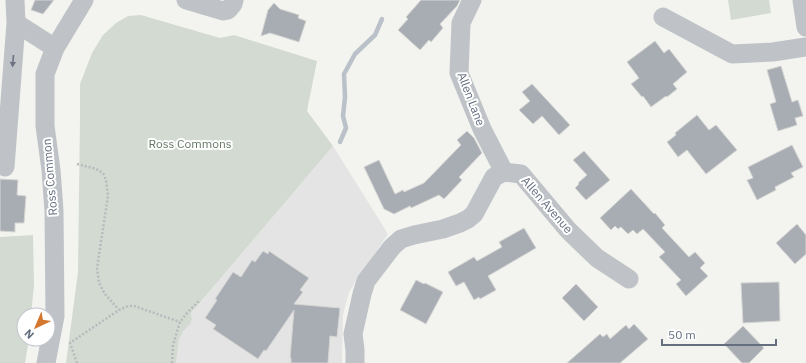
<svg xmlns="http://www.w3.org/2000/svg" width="806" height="363" font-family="'IBM Plex Sans',sans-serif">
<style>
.built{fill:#e4e4e4}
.green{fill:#d3dad2}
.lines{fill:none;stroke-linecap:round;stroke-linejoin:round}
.stream{stroke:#bac1c8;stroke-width:4.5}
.building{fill:#a8adb4;stroke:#d5d5d3}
.path{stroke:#b9babd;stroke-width:2.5;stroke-dasharray:2 2;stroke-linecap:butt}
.minor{stroke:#bfc2c6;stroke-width:19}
.oneway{fill:#6a7283}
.labels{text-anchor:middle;stroke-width:4;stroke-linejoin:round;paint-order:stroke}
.street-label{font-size:12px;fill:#656e7f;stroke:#fff}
.park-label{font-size:12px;fill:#637763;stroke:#fff}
</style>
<rect width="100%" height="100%" fill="#f3f4f0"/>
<path class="built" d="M 333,146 L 388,234 L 349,292 L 343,315 L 342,363 L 176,363 L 179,340 L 183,332 L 191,323 L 192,319 L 191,313 Z"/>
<path class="green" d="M 728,0 L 769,0 L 771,13 L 731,20 Z
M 141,15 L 220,38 L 234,35 L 317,61 L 307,111 L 333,146 L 191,313 L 192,319 L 191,323 L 183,332 L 179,340 L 176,363 L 66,363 L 78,272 L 80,117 L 80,84 L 92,53 L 103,35 L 116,23 L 128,16 Z
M 33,235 L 34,285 L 31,315 L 24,315 L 24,339 L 29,339 L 25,363 L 0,363 L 0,237 Z"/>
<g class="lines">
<path class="stream" d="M 340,142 L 346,128 L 343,116 L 345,97 L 344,74 L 355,54 L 375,35 L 382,19"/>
</g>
<path class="building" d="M 35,0 L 54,0 L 43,14 L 31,10 Z
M 421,0 L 460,0 L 457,6 L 440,24 L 443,28 L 431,42 L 429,40 L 420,50 L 398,30 L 408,19 L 406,17 Z
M 274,3 L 280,9 L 299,15 L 298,18 L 306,21 L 299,42 L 270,33 L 261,36 L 268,10 Z
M 655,41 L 664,53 L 669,49 L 687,72 L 673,84 L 677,89 L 667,97 L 666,96 L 651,107 L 643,96 L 642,97 L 631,84 L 639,78 L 627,62 Z
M 781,66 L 792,102 L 798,100 L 803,116 L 795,118 L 797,125 L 778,131 L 770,104 L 776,102 L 767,70 Z
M 532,84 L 570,125 L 559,135 L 542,116 L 533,124 L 519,110 L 530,101 L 522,92 Z
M 697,115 L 709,130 L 716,125 L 737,150 L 706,174 L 687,150 L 678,157 L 667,142 L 676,135 L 675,133 Z
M 467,131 L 474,138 L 482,153 L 459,177 L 462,180 L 444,199 L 439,195 L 411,208 L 410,206 L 394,214 L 384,209 L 364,167 L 379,160 L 395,194 L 403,190 L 404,192 L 424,183 L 461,145 L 457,140 Z
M 792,145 L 803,167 L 791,173 L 794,177 L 775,187 L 776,190 L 757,200 L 747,180 L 753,178 L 748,167 Z
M 584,151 L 610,180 L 586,200 L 575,188 L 579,184 L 578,183 L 587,175 L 573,160 Z
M 0,179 L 18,180 L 17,195 L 26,196 L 24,223 L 15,223 L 15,232 L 0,231 Z
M 631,189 L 654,214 L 655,213 L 665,225 L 662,228 L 689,257 L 695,252 L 705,263 L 700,268 L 708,276 L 686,296 L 676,284 L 681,280 L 659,257 L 665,252 L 643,229 L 637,234 L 633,230 L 628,234 L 621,227 L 618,229 L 615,226 L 611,230 L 600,218 Z
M 797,224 L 806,235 L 806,254 L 795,264 L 776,243 Z
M 524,228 L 536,248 L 488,276 L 496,290 L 480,299 L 479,297 L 474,300 L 464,282 L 456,286 L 448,272 L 474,257 L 477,261 L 502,247 L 499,242 Z
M 263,251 L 268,254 L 269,251 L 309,278 L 300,290 L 303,292 L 294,304 L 340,308 L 337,337 L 330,336 L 328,363 L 291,363 L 291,358 L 290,358 L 294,310 L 266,351 L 264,350 L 258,359 L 213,329 L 216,325 L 205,318 L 217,300 L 215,299 L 233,272 L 241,277 L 252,260 L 255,262 Z
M 416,280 L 424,284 L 425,283 L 443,292 L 426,324 L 400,310 Z
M 779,282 L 780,321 L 743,323 L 741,283 Z
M 576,284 L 598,307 L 584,321 L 562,298 Z
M 634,324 L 648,339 L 620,363 L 567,363 L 600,334 L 603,337 L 607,334 L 610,339 L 626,325 L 629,329 Z
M 743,326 L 764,348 L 749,363 L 742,363 L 724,344 Z"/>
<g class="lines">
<path class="path" d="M 77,164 L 96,169 L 103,173 L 106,180 L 108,196 L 97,268 L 99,283 L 105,294 L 119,310
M 77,363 L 70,343 L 119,310 L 128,306 L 134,306 L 180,322
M 172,363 L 173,345 L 180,322 L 187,313 L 199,301"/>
<path class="minor" d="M 15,0 L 16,23 L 55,48
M 186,0 L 223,11 L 228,10 L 233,4 L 234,0
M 472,0 L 461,23 L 459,73 L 482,129 L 504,172
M 802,0 L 806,27
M 663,17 L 732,54 L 773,52 L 806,47
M 5,167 L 16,23
M 46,363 L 55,316 L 54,211 L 51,170 L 45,126 L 45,74 L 55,48 L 84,0
M 355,363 L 355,350 L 353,334 L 362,294 L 366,281 L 392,247 L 401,239 L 414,235 L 443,229 L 460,223 L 468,219 L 474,214 L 494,177 L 504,172 L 521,174 L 568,230 L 597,258 L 629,279"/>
</g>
<defs><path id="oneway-solid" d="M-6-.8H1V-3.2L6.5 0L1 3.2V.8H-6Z"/></defs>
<use class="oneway" href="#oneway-solid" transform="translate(13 61) rotate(95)"/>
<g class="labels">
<g class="street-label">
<text transform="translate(471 99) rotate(69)" y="4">Allen Lane</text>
<text transform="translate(50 177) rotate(-95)" y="4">Ross Common</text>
<text transform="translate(547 205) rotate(49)" y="4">Allen Avenue</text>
</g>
<g class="park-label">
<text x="190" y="148">Ross Commons</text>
</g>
</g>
<g transform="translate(36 327) rotate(224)"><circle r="19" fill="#ffffff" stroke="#c1c5cc"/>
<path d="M0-3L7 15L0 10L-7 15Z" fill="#d47830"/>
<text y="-6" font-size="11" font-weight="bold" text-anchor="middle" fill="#656e7f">N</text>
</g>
<path d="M662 339v6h114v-6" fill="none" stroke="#656e7f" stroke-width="2"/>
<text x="668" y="339" font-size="12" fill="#656e7f" stroke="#ffffff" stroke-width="3" paint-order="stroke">50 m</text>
</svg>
